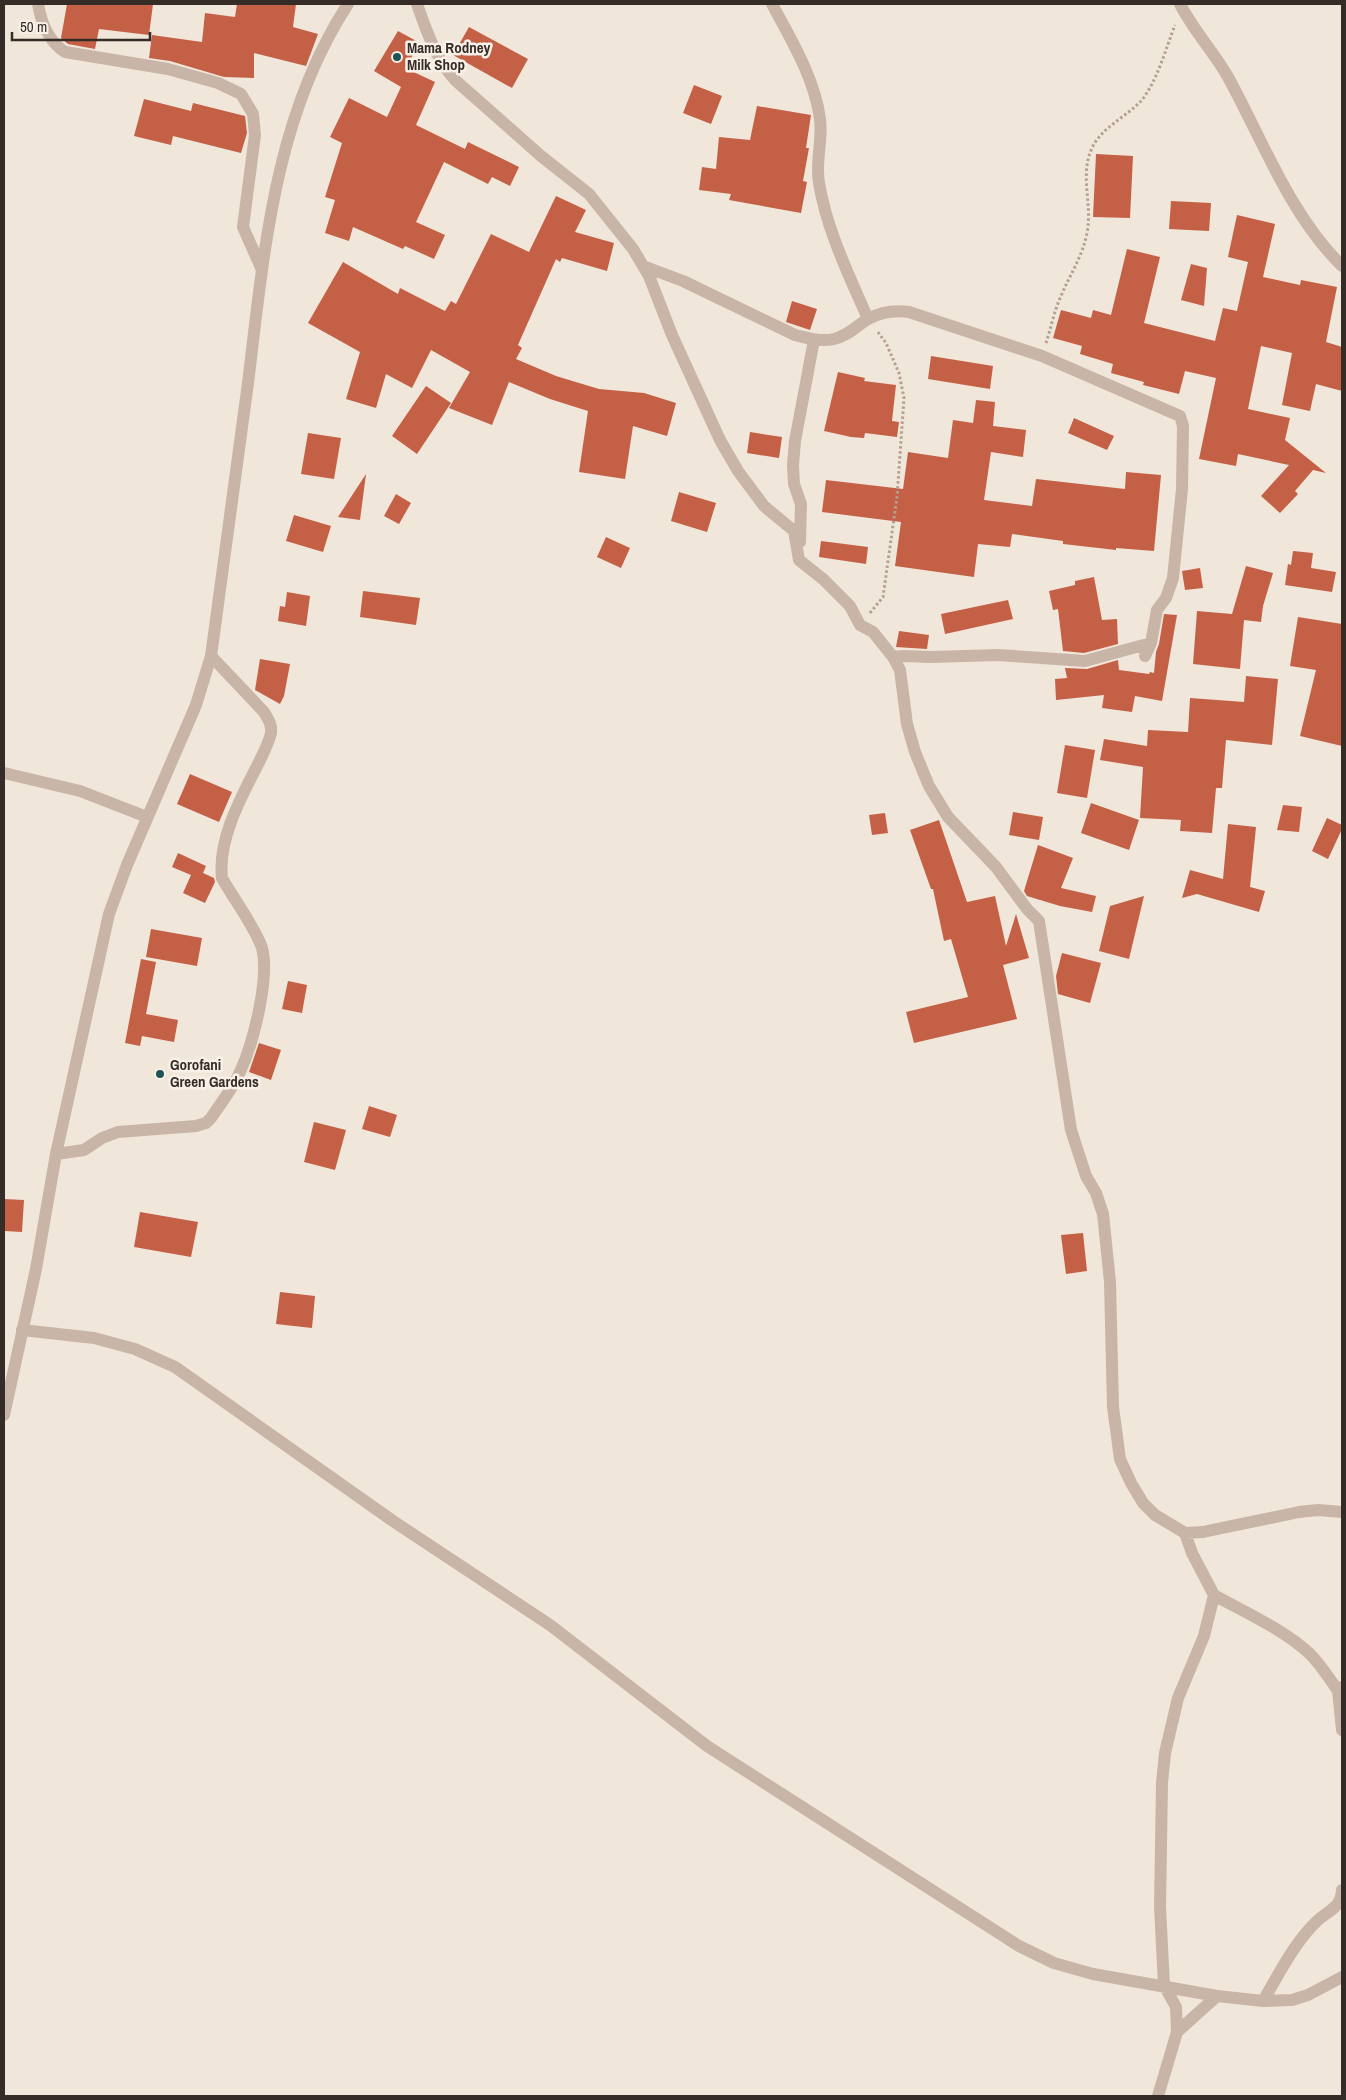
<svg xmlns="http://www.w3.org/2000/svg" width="1346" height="2100" font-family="'Archivo Narrow',sans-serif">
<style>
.building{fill:#c46046}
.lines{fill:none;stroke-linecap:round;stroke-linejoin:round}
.path{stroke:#b59f91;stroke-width:3;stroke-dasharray:2.5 2.5;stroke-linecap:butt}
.minor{stroke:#c9b5a7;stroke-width:12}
.tertiary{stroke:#c9b5a7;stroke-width:12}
.poi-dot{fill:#1e5456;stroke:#f9f0e7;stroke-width:2}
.labels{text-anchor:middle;stroke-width:5;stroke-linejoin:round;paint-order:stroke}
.poi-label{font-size:15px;font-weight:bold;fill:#352b27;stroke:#f9f0e7;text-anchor:start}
</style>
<rect width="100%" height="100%" fill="#f1e6da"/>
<path class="building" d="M 67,4 L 153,4 L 149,35 L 99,29 L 95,49 L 68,44 L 61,38 Z
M 237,4 L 296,4 L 293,27 L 318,34 L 306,66 L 254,53 L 254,78 L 224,77 L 170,61 L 149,58 L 152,35 L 202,42 L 205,13 L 235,17 Z
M 469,27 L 528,59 L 512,88 L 453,55 Z
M 398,31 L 420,43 L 405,68 L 435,82 L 416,125 L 465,149 L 468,142 L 519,167 L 510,186 L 492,177 L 488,184 L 444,162 L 416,222 L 445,235 L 434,259 L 405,246 L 403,249 L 353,227 L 349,241 L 325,233 L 335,200 L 325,197 L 342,143 L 330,137 L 349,98 L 387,117 L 401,87 L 374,71 Z
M 694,85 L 722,96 L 711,124 L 683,113 Z
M 144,99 L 191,111 L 193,103 L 245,116 L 247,133 L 241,153 L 173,136 L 171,145 L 134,136 Z
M 757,106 L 811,115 L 806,148 L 809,148 L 803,181 L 807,182 L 801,213 L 729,200 L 731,194 L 699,190 L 702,167 L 716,169 L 719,137 L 750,140 Z
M 1096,154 L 1133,156 L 1130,218 L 1093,217 Z
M 556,196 L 586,210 L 575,232 L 614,243 L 607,271 L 562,258 L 560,262 L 556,259 L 518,345 L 522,348 L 516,359 L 556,376 L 599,389 L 644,393 L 676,403 L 667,436 L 633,426 L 625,479 L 579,472 L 588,411 L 550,399 L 509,382 L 492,425 L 449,408 L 470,372 L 431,350 L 412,388 L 386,374 L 376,408 L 346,399 L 360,352 L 308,323 L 343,262 L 398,294 L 400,288 L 445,311 L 451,301 L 456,304 L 491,234 L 529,252 Z
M 1171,201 L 1211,203 L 1209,231 L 1169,229 Z
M 1237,215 L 1275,224 L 1263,277 L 1300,285 L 1301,280 L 1337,287 L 1326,342 L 1342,347 L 1342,391 L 1316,384 L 1310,411 L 1282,405 L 1292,353 L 1261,346 L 1248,409 L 1290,418 L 1285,440 L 1326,473 L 1313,470 L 1295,491 L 1298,494 L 1280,513 L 1261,496 L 1289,465 L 1238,454 L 1236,466 L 1199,459 L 1216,378 L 1185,371 L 1179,394 L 1143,385 L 1144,382 L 1111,373 L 1113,364 L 1080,354 L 1082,346 L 1053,338 L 1061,310 L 1091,318 L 1093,310 L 1111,315 L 1127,249 L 1160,257 L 1144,323 L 1215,341 L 1223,308 L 1237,311 L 1248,262 L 1228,257 Z
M 1191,264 L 1207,268 L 1204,306 L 1181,300 Z
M 792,301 L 817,309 L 810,330 L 786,322 Z
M 931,356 L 993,366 L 990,389 L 928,379 Z
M 838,372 L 865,378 L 864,381 L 896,385 L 892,421 L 899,422 L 897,437 L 865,433 L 864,438 L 851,437 L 824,431 Z
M 426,386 L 451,403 L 417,454 L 392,436 Z
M 976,400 L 995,402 L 993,426 L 1026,430 L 1023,457 L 991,452 L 984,500 L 1032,506 L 1036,479 L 1125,489 L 1126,472 L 1161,475 L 1154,551 L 1116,548 L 1116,550 L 1063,544 L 1063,541 L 1012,534 L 1010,547 L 978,544 L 974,577 L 895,566 L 901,522 L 822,512 L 826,480 L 903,489 L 908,452 L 948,458 L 953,420 L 973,423 Z
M 1074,418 L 1114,436 L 1107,450 L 1068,433 Z
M 750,432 L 782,437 L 779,458 L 747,453 Z
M 308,433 L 341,438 L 334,479 L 301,474 Z
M 366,474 L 360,520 L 338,517 Z
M 679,492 L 716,503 L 707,532 L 671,521 Z
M 396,494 L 411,503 L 399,524 L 384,516 Z
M 294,515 L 331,526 L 323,552 L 286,541 Z
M 606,537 L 630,548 L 621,568 L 597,557 Z
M 821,541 L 868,547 L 866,564 L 819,557 Z
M 1293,551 L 1313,553 L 1311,568 L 1336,572 L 1332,592 L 1285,585 L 1288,564 L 1291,565 Z
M 1246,566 L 1273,573 L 1263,606 L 1261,622 L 1244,620 L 1240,669 L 1193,664 L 1197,611 L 1232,614 Z
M 1200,568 L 1203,588 L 1185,590 L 1182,571 Z
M 1094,577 L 1102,620 L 1117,619 L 1118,644 L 1084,653 L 1063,651 L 1058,609 L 1053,610 L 1049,591 L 1075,585 L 1075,581 Z
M 363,591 L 420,598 L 416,625 L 360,617 Z
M 287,592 L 310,596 L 306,626 L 278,621 L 280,606 L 285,607 Z
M 1008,600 L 1013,619 L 945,634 L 941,614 Z
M 1164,614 L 1177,615 L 1162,701 L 1135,696 L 1132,712 L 1102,708 L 1104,695 L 1056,700 L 1055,679 L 1067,678 L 1065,668 L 1087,669 L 1118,660 L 1119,670 L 1149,674 L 1150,672 L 1154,673 L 1156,652 L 1159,644 Z
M 1298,617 L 1342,624 L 1342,746 L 1300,736 L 1316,670 L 1290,666 Z
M 899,631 L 929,635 L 927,649 L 896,647 Z
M 260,659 L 290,664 L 284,696 L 280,704 L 255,690 Z
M 1246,676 L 1278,679 L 1272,745 L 1226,740 L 1222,788 L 1216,788 L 1212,833 L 1180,831 L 1181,820 L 1140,818 L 1143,767 L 1100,760 L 1104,739 L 1147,746 L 1148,730 L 1188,732 L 1190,698 L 1244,702 Z
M 1065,745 L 1095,750 L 1087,798 L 1057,793 Z
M 190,774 L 232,792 L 219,822 L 177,804 Z
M 1091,803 L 1139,820 L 1129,850 L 1081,833 Z
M 1283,805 L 1302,807 L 1299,832 L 1277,830 Z
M 1013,812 L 1043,817 L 1039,840 L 1009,835 Z
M 885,813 L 888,833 L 872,835 L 869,815 Z
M 1327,818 L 1342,825 L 1342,829 L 1328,859 L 1312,851 Z
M 939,820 L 967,902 L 995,896 L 1006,946 L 1016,914 L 1029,958 L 1003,965 L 1017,1019 L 914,1043 L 906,1012 L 968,997 L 951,939 L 944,941 L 933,889 L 931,889 L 910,830 Z
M 1228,824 L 1256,827 L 1250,887 L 1265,891 L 1259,912 L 1197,894 L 1182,898 L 1190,870 L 1223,879 Z
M 1038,845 L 1073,858 L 1061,888 L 1096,896 L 1092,912 L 1060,906 L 1027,896 L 1024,891 Z
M 178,853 L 206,866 L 203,873 L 214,878 L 215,882 L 205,903 L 183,893 L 191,875 L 172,867 Z
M 1144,896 L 1129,959 L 1099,951 L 1110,906 Z
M 151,929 L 202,938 L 197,966 L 146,957 Z
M 1062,953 L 1101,963 L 1090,1003 L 1058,994 L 1056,976 Z
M 141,959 L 156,962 L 146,1014 L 178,1020 L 174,1042 L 142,1036 L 140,1046 L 125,1043 Z
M 288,981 L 307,985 L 302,1013 L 282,1009 Z
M 259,1043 L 281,1050 L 271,1080 L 249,1072 Z
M 369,1106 L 397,1115 L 390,1137 L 362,1129 Z
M 314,1122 L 346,1130 L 335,1170 L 304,1162 Z
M 4,1199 L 24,1200 L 22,1232 L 4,1231 Z
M 140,1212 L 198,1222 L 191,1257 L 134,1247 Z
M 1083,1233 L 1087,1271 L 1066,1274 L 1061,1235 Z
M 280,1292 L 315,1296 L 312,1328 L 276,1324 Z"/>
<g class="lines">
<path class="path" d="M 1046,343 C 1051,328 1054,311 1061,296 C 1070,274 1082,258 1087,233 C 1093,204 1079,176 1092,148 C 1102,127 1126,117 1141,101 C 1157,82 1166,48 1175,25
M 870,613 L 883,597 L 897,497 L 904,398 L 899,373 L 886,343 L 877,331"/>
<path class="minor" d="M 38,4 C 41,22 49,42 65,52 L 168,69 L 218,83 L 241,94 L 253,114 L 255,135 L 243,227 L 262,270
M 417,4 C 426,30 436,59 455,80 L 541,156 L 589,194 L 633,249 L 649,276 L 672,335 L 720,440 L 738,471 L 764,506 L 794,531 L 799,560 L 823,579 L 850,606 L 860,625 L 873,632 L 893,657 L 900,670 L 907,724 L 915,752 L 929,786 L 948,817 L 996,867 L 1027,909 L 1039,921 L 1071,1130 L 1086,1176 L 1096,1193 L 1103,1214 L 1110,1282 L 1113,1407 L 1120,1459 L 1131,1483 L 1143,1503 L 1155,1515 L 1185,1533 L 1203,1532 L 1299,1512 L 1318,1510 L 1342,1512
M 772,4 C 791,39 815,79 820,119 C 823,140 815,162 819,183 C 827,231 849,275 868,319
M 1180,4 C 1193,30 1214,52 1228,77 C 1262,139 1290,215 1342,266
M 643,266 L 683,281 L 795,335 C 807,338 821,342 834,339 C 848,336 856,326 868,319 C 881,312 895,310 909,312 L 1042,356 L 1180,416 L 1183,426 L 1182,489 L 1173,578 L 1166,598 L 1157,610 L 1151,643 L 1145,656
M 800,542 L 801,504 L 794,484 L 793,465 L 795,441 L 814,340
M 893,657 L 904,656 L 931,657 L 998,655 L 1085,661 L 1151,643
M 4,773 L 80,791 L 147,817
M 56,1154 L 84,1150 L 102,1138 L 118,1132 L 196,1126 L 206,1123 L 211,1118 C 221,1103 233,1088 240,1072 C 253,1044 270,978 262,948 C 255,927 233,898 222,878 C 218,842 238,803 254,772 C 260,760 268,746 271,733 C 272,724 268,719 264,712 L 211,656
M 22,1330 L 94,1338 L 135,1349 L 175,1367 L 393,1521 L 550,1625 L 707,1746 L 1019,1946 L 1054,1963 L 1093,1974 L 1217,1996 L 1263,2001 L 1292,2000 L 1308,1995 L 1342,1977
M 1214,1595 C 1246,1613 1283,1629 1310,1654 C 1321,1665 1329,1678 1338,1691
M 1342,1687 L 1338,1691 L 1342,1730
M 1263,2001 C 1279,1974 1294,1943 1317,1921 C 1329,1910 1341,1908 1342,1890
M 1177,2032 L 1217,1996
M 1158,2096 L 1177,2032 L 1176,2007 L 1164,1985 L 1160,1907 L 1162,1783 L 1165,1753 L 1178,1698 L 1204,1636 L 1214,1595 L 1192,1553 L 1185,1533"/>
<path class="tertiary" d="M 4,1415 L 36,1269 L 56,1154 L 109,914 L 127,865 L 196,705 L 211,656 C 223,565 236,474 248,383 C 264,253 274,117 348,4"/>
</g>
<g class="poi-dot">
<circle cx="397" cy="57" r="5"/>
<circle cx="160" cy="1074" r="5"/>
</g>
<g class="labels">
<g class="poi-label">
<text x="407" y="53">Mama Rodney<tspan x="407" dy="17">Milk Shop</tspan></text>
<text x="170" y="1070">Gorofani<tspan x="170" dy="17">Green Gardens</tspan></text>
</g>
</g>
<rect width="1346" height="2100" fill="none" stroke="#352b27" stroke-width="10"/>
<path d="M12 32v8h138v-8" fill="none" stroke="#352b27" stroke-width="2.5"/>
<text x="20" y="32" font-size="15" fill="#352b27" stroke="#f9f0e7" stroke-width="4" paint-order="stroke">50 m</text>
</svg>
